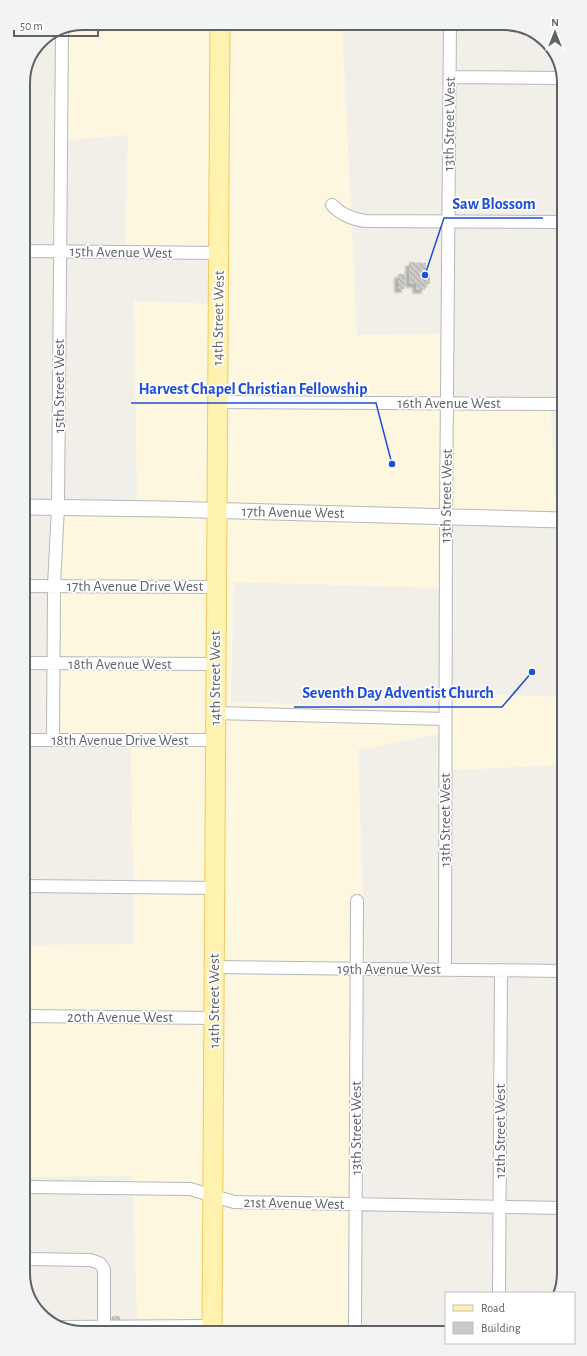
<svg xmlns="http://www.w3.org/2000/svg" width="587" height="1356" font-family="'Alegreya Sans',sans-serif">
<style>
.commercial{fill:#fef7e0}
.building{fill:url(#building-back-hatch);filter:url(#shadow)}
.lines{fill:none;stroke-linecap:round;stroke-linejoin:round}
.minor-casing{stroke:#b5b8bc;stroke-width:14}
.tertiary-casing{stroke:#b5b8bc;stroke-width:17}
.primary-casing{stroke:#f2c960;stroke-width:21}
.minor{stroke:#fff;stroke-width:12}
.tertiary{stroke:#fff;stroke-width:15}
.primary{stroke:#fff2af;stroke-width:19}
.labels{text-anchor:middle;stroke-width:3.5;stroke-linejoin:round;paint-order:stroke}
.street-label{font-size:15px;fill:#5f6368;stroke:#fff}
.rim{fill:none;stroke:#5f6368;stroke-width:2}
.leader{fill:none;stroke:#1d4ed8;stroke-width:1.5}
.callout-dot{fill:#1d4ed8;stroke:#fff;stroke-width:1.5}
.callout-label{font-size:16px;text-anchor:middle;font-weight:bold;fill:#1d4ed8;stroke:#fff;stroke-width:3.5;stroke-linejoin:round;paint-order:stroke}
</style>
<defs>
<pattern id="building-back-hatch" width="6" height="6" patternUnits="userSpaceOnUse"><rect width="6" height="6" fill="#cccac5"/><path d="M-1 5l2 2M0 0l6 6M5-1l2 2" fill="none" stroke="#a9a8a4"/></pattern>
<filter id="shadow"><feDropShadow dx="-3.5" dy="3.5" stdDeviation="1" flood-color="#0004"/></filter>
</defs>
<rect width="100%" height="100%" fill="#f1efe8"/>
<path class="commercial" d="M 83,23 L 215,23 L 213,246 L 125,245 L 128,135 L 67,140 L 68,29 Z
M 226,23 L 342,23 L 351,211 L 340,206 L 331,197 L 324,206 L 335,217 L 352,225 L 357,335 L 442,334 L 441,397 L 223,395 Z
M 134,301 L 212,304 L 211,503 L 137,502 Z
M 223,408 L 441,410 L 440,509 L 222,504 Z
M 453,410 L 551,411 L 556,513 L 452,510 Z
M 64,514 L 211,516 L 210,580 L 60,580 Z
M 222,517 L 440,522 L 440,588 L 234,582 L 231,702 L 402,707 L 403,706 L 439,709 L 439,712 L 221,707 Z
M 60,593 L 210,593 L 210,658 L 59,657 Z
M 59,670 L 210,671 L 209,734 L 59,734 Z
M 459,693 L 563,697 L 563,765 L 452,770 L 451,757 L 451,702 Z
M 221,720 L 439,725 L 439,734 L 358,750 L 365,963 L 362,963 L 362,894 L 351,895 L 350,963 L 220,961 Z
M 131,747 L 209,747 L 209,881 L 133,880 Z
M 133,893 L 209,894 L 208,1011 L 25,1010 L 25,945 L 134,944 Z
M 220,974 L 350,976 L 350,1198 L 235,1196 L 218,1192 Z
M 25,1023 L 208,1024 L 207,1188 L 191,1183 L 133,1182 L 132,1176 L 26,1177 Z
M 133,1195 L 190,1196 L 207,1202 L 206,1320 L 137,1320 Z
M 218,1205 L 234,1209 L 350,1211 L 349,1331 L 218,1332 Z"/>
<path class="building" d="M 409,262 L 426,263 L 426,274 L 430,274 L 430,284 L 425,284 L 425,290 L 416,290 L 416,284 L 409,284 Z
M 398,274 L 405,274 L 405,289 L 398,289 Z
M 112,1316 L 120,1316 L 120,1320 L 112,1320 Z"/>
<g class="lines">
<g class="minor-casing">
<path id="minor" d="M 450,77 L 561,78
M 332,205 C 341,215 352,219 365,221 L 561,222
M 24,251 L 219,253
M 217,402 L 562,404
M 24,586 L 216,587
M 25,663 L 215,664
M 215,713 L 445,719
M 25,740 L 215,740
M 53,740 L 54,586 L 58,507 L 62,31
M 25,886 L 215,888
M 214,967 L 563,971
M 445,969 L 446,516 L 450,23
M 25,1016 L 214,1018
M 26,1187 L 190,1189 L 234,1202 L 564,1208
M 26,1259 L 90,1260 C 97,1262 101,1262 104,1270 L 104,1327
M 499,1293 L 501,970
M 62,1327 L 212,1326
M 355,1331 L 357,901"/>
</g>
<g class="tertiary-casing">
<path id="tertiary" d="M 24,507 L 164,509 L 562,520"/>
</g>
<g class="primary-casing">
<path id="primary" d="M 212,1332 L 220,23"/>
</g>
<use href="#minor" class="minor"/>
<use href="#tertiary" class="tertiary"/>
<use href="#primary" class="primary"/>
</g>
<g class="labels">
<g class="street-label">
<text transform="translate(449 124) rotate(-89)" y="5">13th Street West</text>
<text transform="translate(121 252) rotate(1)" y="5">15th Avenue West</text>
<text transform="translate(218 318) rotate(-89)" y="5">14th Street West</text>
<text transform="translate(59 386) rotate(-90)" y="5">15th Street West</text>
<text x="449" y="408">16th Avenue West</text>
<text transform="translate(446 496) rotate(-89)" y="5">13th Street West</text>
<text transform="translate(293 512) rotate(1)" y="5">17th Avenue West</text>
<text x="135" y="591">17th Avenue Drive West</text>
<text x="120" y="669">18th Avenue West</text>
<text transform="translate(215 678) rotate(-90)" y="5">14th Street West</text>
<text x="120" y="745">18th Avenue Drive West</text>
<text transform="translate(445 820) rotate(-90)" y="5">13th Street West</text>
<text x="389" y="974">19th Avenue West</text>
<text transform="translate(214 1001) rotate(-90)" y="5">14th Street West</text>
<text x="120" y="1022">20th Avenue West</text>
<text transform="translate(356 1128) rotate(-90)" y="5">13th Street West</text>
<text transform="translate(500 1131) rotate(-90)" y="5">12th Street West</text>
<text transform="translate(294 1203) rotate(1)" y="5">21st Avenue West</text>
</g>
</g>
<path d="M0 0H587V1356H0ZM83 30H504A53 53 0 0 1 557 83V1273A53 53 0 0 1 504 1326H83A53 53 0 0 1 30 1273V83A53 53 0 0 1 83 30Z" fill="#f2f3f3" fill-rule="evenodd"/>
<path class="rim" d="M83 30H504A53 53 0 0 1 557 83V1273A53 53 0 0 1 504 1326H83A53 53 0 0 1 30 1273V83A53 53 0 0 1 83 30Z"/>
<path class="leader" d="M425 275L444 218H543M392 464L376 403H131M532 672L502 707H294"/>
<g class="callout-dot">
<circle cx="425" cy="275" r="4"/>
<circle cx="392" cy="464" r="4"/>
<circle cx="532" cy="672" r="4"/>
</g>
<g class="callout-label">
<text x="494" y="209">Saw Blossom</text>
<text x="253" y="394">Harvest Chapel Christian Fellowship</text>
<text x="398" y="698">Seventh Day Adventist Church</text>
</g>
<rect x="445" y="1292" width="130" height="52" fill="#ffffff" stroke="#bfc1c3"/>
<rect x="453" y="1305" width="20" height="6" fill="#fff2af" stroke="#bfc1c3"/>
<text x="481" y="1312" font-size="12" fill="#5f6368">Road</text>
<rect x="453" y="1322" width="20" height="12" fill="#cccac5" stroke="#bfc1c3"/>
<text x="481" y="1332" font-size="12" fill="#5f6368">Building</text>
<g transform="translate(555 32)" stroke="#ffffff" stroke-width="3" paint-order="stroke">
<path d="M0-3L7 15L0 10L-7 15Z" fill="#5f6368"/>
<text y="-6" font-size="11" font-weight="bold" text-anchor="middle" fill="#5f6368">N</text>
</g>
<path d="M14 30v6h84v-6" fill="none" stroke="#5f6368" stroke-width="2"/>
<text x="20" y="30" font-size="12" fill="#5f6368" stroke="#ffffff" stroke-width="3" paint-order="stroke">50 m</text>
</svg>
